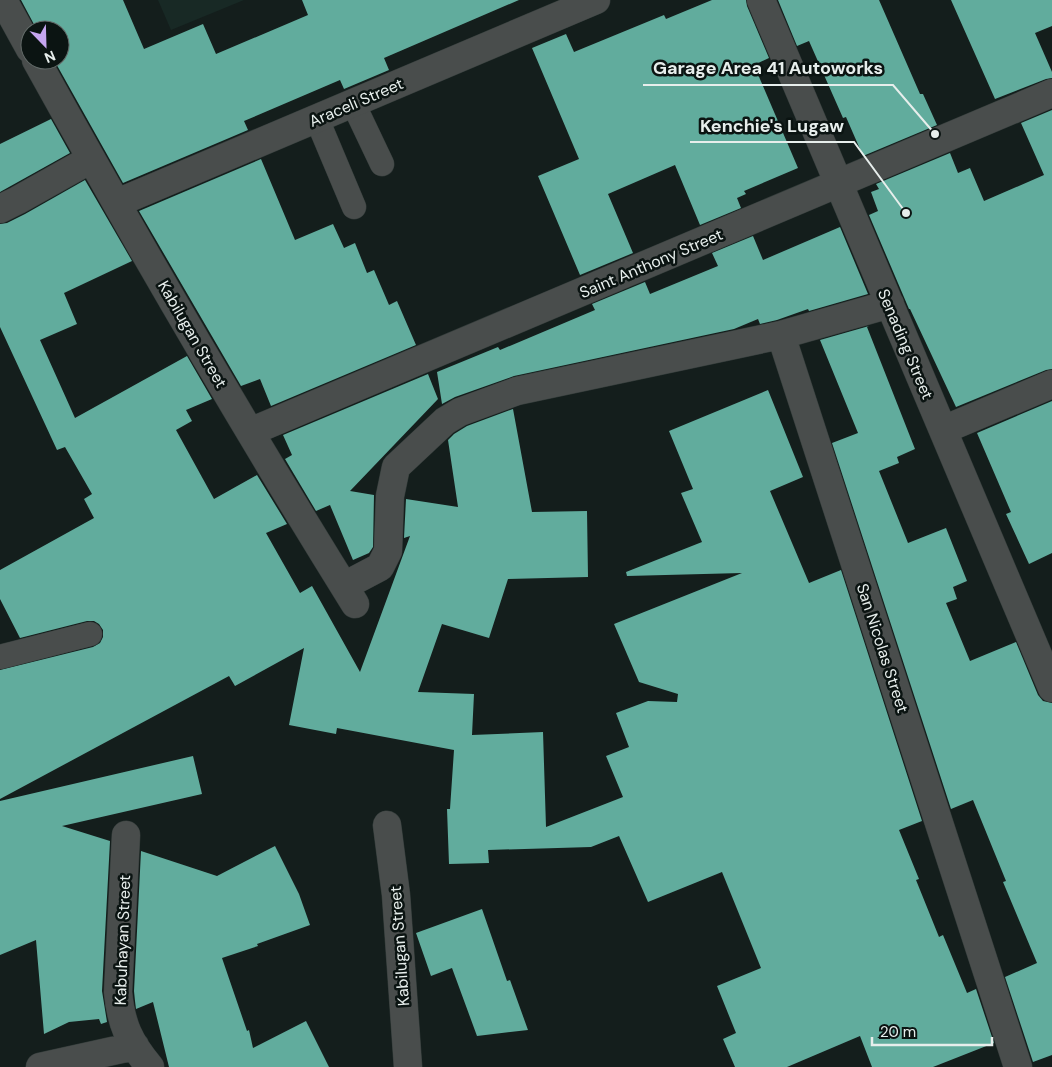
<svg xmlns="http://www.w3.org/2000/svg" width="1052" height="1067" font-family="'DM Sans',sans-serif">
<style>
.built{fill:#182925}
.building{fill:#61ac9d}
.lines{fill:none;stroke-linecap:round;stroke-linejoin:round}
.lane-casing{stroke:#323b39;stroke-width:25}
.street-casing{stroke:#323b39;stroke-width:29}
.lane{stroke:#494d4c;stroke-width:24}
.street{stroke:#494d4c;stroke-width:28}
.labels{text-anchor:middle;stroke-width:5;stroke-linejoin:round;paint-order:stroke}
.street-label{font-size:16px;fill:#e7eeec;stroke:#0b1412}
.leader{fill:none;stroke:#e7eeec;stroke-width:2}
.callout-dot{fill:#e7eeec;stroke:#0b1412;stroke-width:2}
.callout-label{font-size:18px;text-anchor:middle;font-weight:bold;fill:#e7eeec;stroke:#0b1412;stroke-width:5;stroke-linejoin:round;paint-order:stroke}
</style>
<rect width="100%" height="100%" fill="#141e1c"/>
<path class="built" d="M 158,0 L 244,0 L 171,30 Z"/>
<path class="building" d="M 21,0 L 123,0 L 144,49 L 203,24 L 216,54 L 308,15 L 302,0 L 519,0 L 384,58 L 389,70 L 344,89 L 340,80 L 244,121 L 248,130 L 123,183 L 54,60 L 60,60 L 60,30 L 37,30 Z
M 712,0 L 746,0 L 747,6 L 769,58 L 754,65 L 798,168 L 744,191 L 746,194 L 737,198 L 741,208 L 700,225 L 675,165 L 608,194 L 633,253 L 580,275 L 538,176 L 579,159 L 532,48 L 566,34 L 574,52 L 664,15 L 666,19 Z
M 778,0 L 879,0 L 920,94 L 923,94 L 937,125 L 863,156 L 846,117 L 843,118 L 809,41 L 797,46 Z
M 951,0 L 1052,0 L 1052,26 L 1035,33 L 1052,72 L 1052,78 L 1046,79 L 995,99 Z
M 1052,110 L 1052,369 L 1046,370 L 956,407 L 910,309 L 909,309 L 869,215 L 878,211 L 871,192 L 879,189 L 876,184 L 950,153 L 958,173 L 970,168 L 984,201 L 1044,175 L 1021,123 Z
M 51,119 L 70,153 L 0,192 L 0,144 Z
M 261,159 L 295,240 L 333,224 L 344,248 L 355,243 L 367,273 L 374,270 L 389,305 L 397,301 L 416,345 L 271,406 L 260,379 L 241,386 L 139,211 Z
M 85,180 L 132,261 L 64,293 L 77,324 L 40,340 L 75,418 L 187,356 L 212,399 L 186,410 L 192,421 L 176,430 L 214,499 L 257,475 L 287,524 L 266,533 L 300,593 L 312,586 L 360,672 L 410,536 L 404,538 L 406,499 L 458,507 L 448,440 L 454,434 L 467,426 L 513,409 L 532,512 L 587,511 L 588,577 L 508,579 L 489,638 L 442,624 L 418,692 L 474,694 L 472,735 L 543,732 L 546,827 L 623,797 L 606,756 L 629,747 L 616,713 L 648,701 L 677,702 L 678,694 L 639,682 L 614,624 L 742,573 L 627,576 L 626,572 L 702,542 L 681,493 L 693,489 L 669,431 L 768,390 L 803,477 L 770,491 L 809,583 L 841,570 L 922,821 L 899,830 L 919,879 L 916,880 L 939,937 L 943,935 L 967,993 L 976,989 L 994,1043 L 933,1067 L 872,1067 L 860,1036 L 787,1067 L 735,1067 L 723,1039 L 736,1033 L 717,986 L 761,968 L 722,872 L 648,902 L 619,836 L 591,847 L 488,850 L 489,863 L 449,864 L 447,809 L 450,809 L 454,750 L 337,728 L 336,734 L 289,725 L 304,648 L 235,686 L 229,676 L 0,799 L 0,670 L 93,647 L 100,643 L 103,637 L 103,630 L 99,624 L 94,621 L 87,621 L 20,638 L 0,599 L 0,570 L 94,518 L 84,499 L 92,494 L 65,447 L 57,450 L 0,327 L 0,224 L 7,223 L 25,214 Z
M 840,227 L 868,294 L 809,311 L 808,309 L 777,320 L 760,324 L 758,319 L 734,329 L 514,376 L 455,397 L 442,404 L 437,372 L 498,347 L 500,350 L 595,310 L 592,304 L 645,282 L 650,294 L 718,266 L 712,253 L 753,236 L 763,260 Z
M 869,326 L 867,327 L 915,449 L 897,457 L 899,463 L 879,471 L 908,543 L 946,528 L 967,581 L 953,587 L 957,599 L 946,603 L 970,661 L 1016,642 L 1038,695 L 1043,701 L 1052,703 L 1052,1055 L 1033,1062 L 1005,977 L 1037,963 L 1003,882 L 1006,881 L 973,800 L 951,809 L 832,443 L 858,433 L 820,340 Z
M 428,374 L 438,399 L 350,491 L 374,495 L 373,547 L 369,553 L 353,560 L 330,505 L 316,511 L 285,459 L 292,455 L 283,435 Z
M 1052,401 L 1052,553 L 1029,564 L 1006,514 L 1011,512 L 977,433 Z
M 193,756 L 202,794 L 62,826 L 110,841 L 102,991 L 107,1022 L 101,1024 L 99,1019 L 69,1022 L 44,1034 L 36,940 L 0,955 L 0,801 Z
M 275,846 L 299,894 L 310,925 L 257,944 L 258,946 L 222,958 L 247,1031 L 249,1030 L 253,1048 L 306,1021 L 329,1067 L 169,1067 L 153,1002 L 136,1009 L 135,1001 L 134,991 L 141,851 L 217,876 Z
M 482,909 L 507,981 L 510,980 L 528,1030 L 477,1036 L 452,968 L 431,976 L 416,933 Z"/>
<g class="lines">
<g class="lane-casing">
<path id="lane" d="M 353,103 L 382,164
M 317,119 L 354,207
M 0,657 L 90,634"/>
</g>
<g class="street-casing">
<path id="street" d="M 3,0 L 30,49
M 761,0 L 1052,688
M 36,60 C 138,244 244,426 355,604
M 117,203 L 596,0
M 0,209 L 18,200 L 91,159
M 781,335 L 1018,1067
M 943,430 L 1052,384
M 250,432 L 1052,93
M 344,586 L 380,567 L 388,551 L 390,496 L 396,467 L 445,421 L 460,412 L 517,391 L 781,335 L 890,304
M 387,825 L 396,895 L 408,1067
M 126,835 L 118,992 C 121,1024 129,1042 150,1067
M 40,1067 L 135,1046"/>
</g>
<use href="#lane" class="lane"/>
<use href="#street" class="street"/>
</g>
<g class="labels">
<g class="street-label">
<text transform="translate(356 102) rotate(-23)" y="6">Araceli Street</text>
<text transform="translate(651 263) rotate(-23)" y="6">Saint Anthony Street</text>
<text transform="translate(193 334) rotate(60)" y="6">Kabilugan Street</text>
<text transform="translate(906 344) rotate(67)" y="6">Senading Street</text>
<text transform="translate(883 648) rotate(72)" y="6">San Nicolas Street</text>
<text transform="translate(122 940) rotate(-88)" y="6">Kabuhayan Street</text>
<text transform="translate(399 946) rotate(-94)" y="6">Kabilugan Street</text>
</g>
</g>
<path class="leader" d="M935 134L893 85H643M906 213L854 142H690"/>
<g class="callout-dot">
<circle cx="935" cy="134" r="5"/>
<circle cx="906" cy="213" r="5"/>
</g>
<g class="callout-label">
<text x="768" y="74">Garage Area 41 Autoworks</text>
<text x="772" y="132">Kenchie's Lugaw</text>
</g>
<g transform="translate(45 45) rotate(157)"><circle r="24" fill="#0b1412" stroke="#636b69"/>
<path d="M0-4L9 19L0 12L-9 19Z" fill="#c6a6f0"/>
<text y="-8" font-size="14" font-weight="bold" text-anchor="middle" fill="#e7eeec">N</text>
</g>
<path d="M872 1037v8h120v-8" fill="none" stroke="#e7eeec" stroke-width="2.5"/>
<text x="880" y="1037" font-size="15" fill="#e7eeec" stroke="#0b1412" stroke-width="4" paint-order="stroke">20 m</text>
</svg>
